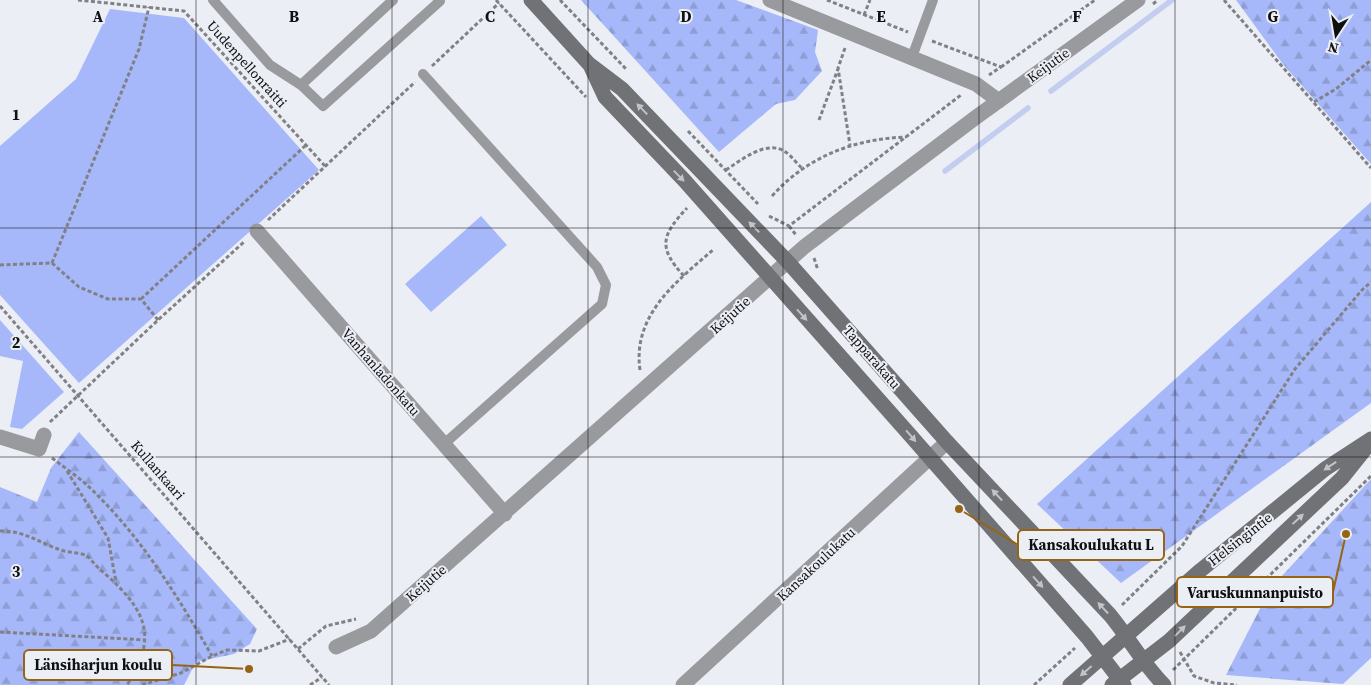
<svg xmlns="http://www.w3.org/2000/svg" width="1371" height="685" font-family="'Source Serif 4',serif">
<style>
.green{fill:#a6b8f9}
.forest{fill:url(#forest-firs)}
.lines{fill:none;stroke-linecap:round;stroke-linejoin:round}
.stream{stroke:#c2cdef;stroke-width:5.5}
.path{stroke:#808186;stroke-width:3;stroke-dasharray:4 2.5;stroke-linecap:butt}
.lane{stroke:#999a9d;stroke-width:10}
.street{stroke:#999a9d;stroke-width:15}
.secondary{stroke:#717275;stroke-width:15}
.oneway{fill:#c1c3c8}
.grid{fill:none;stroke:#0f1012;stroke-width:1;stroke-opacity:0.55}
.labels{text-anchor:middle;stroke-width:4;stroke-linejoin:round;paint-order:stroke}
.street-label{font-size:14px;fill:#0f1012;stroke:#eceef5}
.grid-label{font-size:16px;text-anchor:middle;font-weight:bold;fill:#0f1012;stroke:#eceef5;stroke-width:4;stroke-linejoin:round;paint-order:stroke}
.leader{fill:none;stroke:#956515;stroke-width:2}
.callout-dot{fill:#956515;stroke:#eceef5;stroke-width:2}
.callout{fill:#eceef5;stroke:#956515;stroke-width:2}
.callout-label{font-size:15px;text-anchor:middle;font-weight:bold;fill:#0f1012}
</style>
<defs>
<pattern id="forest-firs" width="22" height="20" patternUnits="userSpaceOnUse" patternTransform="scale(1.25)"><rect width="22" height="20" fill="#a6b8f9"/><path d="M5 1l3.5 6h-7zM16 11l3.5 6h-7z" fill="#8e9dd4"/></pattern>
</defs>
<rect width="100%" height="100%" fill="#eceef5"/>
<path class="green" d="M 110,9 L 184,18 L 319,170 L 79,383 L 0,295 L 0,146 L 76,79 Z
M 481,216 L 507,245 L 431,312 L 405,284 Z
M 0,320 L 64,392 L 22,429 L 10,427 L 23,361 L 0,356 Z"/>
<path class="forest" d="M 581,0 L 736,0 L 818,30 L 815,52 L 822,71 L 795,100 L 776,104 L 719,152 Z
M 1236,0 L 1371,0 L 1371,164 L 1282,63 Z
M 1371,202 L 1371,403 L 1121,583 L 1037,504 Z
M 79,432 L 257,629 L 250,644 L 234,654 L 196,662 L 184,685 L 0,685 L 0,487 L 37,502 L 51,468 Z
M 1371,479 L 1371,658 L 1343,684 L 1226,675 L 1270,589 Z"/>
<g class="lines">
<path class="stream" d="M 1051,91 L 1172,0
M 945,171 L 1028,108"/>
<path class="path" d="M 78,0 L 184,11 L 325,166
M 496,0 L 586,97
M 560,0 L 627,70
M 827,0 L 908,32
M 1224,0 L 1371,168
M 1153,4 L 1158,0
M 864,15 L 870,0
M 932,41 L 1001,67 L 989,75
M 845,48 L 838,68 L 850,145
M 432,66 L 499,3
M 1001,67 L 1095,0
M 1314,102 L 1336,89 L 1371,60
M 819,120 L 838,69
M 688,131 L 758,204
M 726,170 C 741,160 766,140 784,151 C 791,155 796,163 802,168
M 772,196 C 807,157 853,139 906,137
M 769,216 L 789,226 L 961,95
M 268,220 L 415,82
M 789,226 L 796,235
M 814,258 L 818,270
M 52,263 L 139,49 L 149,7
M 0,265 L 52,263 L 79,287 L 108,299 L 141,299 L 158,320
M 684,276 C 657,247 662,235 687,208
M 141,299 L 306,145
M 0,306 L 329,685
M 640,370 C 632,315 677,281 714,249
M 50,422 L 158,320 L 245,241
M 52,458 C 64,467 77,476 88,486 C 140,535 177,595 212,656
M 67,471 L 108,538 L 116,582
M 0,531 C 26,531 37,542 61,550 C 68,553 80,552 87,556 C 92,560 97,568 103,572 C 144,608 160,635 127,685
M 1122,605 L 1182,546 L 1295,369 L 1362,290 L 1371,282
M 0,632 L 146,640
M 298,649 L 326,626 L 356,619
M 1180,652 L 1194,676 L 1214,683 L 1237,685
M 1173,670 L 1371,476
M 142,685 L 181,673 L 212,656 L 227,650 L 259,651 L 290,639
M 310,685 L 322,677
M 1034,685 L 1075,648"/>
<path class="lane" d="M 213,0 L 270,65 L 301,85 L 323,106 L 440,1 L 438,0
M 912,57 L 933,0
M 423,74 L 597,267 L 606,285 L 602,304 L 444,444
M 301,85 L 393,0"/>
<path class="street" d="M 770,0 L 976,84 L 999,101
M 257,231 L 505,514
M 0,437 L 39,449 L 44,435
M 336,647 L 371,631 L 804,247 L 975,118 L 1138,0
M 683,685 L 947,442"/>
<path class="secondary" d="M 531,0 L 589,64 L 622,89 L 788,262 L 947,442 L 1110,615 C 1129,638 1143,664 1164,685
M 591,67 L 605,97 L 684,180 L 910,435 L 1087,637 L 1124,685
M 1070,685 L 1201,570 L 1325,469 L 1371,439
M 1112,685 L 1169,641 L 1342,478 L 1366,448"/>
</g>
<defs><path id="oneway-solid" d="M-6-.8H1V-3.2L6.5 0L1 3.2V.8H-6Z" transform="scale(1.25)"/></defs>
<g class="oneway">
<use href="#oneway-solid" transform="translate(642 109) rotate(-134)"/>
<use href="#oneway-solid" transform="translate(679 176) rotate(46)"/>
<use href="#oneway-solid" transform="translate(754 227) rotate(-134)"/>
<use href="#oneway-solid" transform="translate(802 315) rotate(48)"/>
<use href="#oneway-solid" transform="translate(911 436) rotate(49)"/>
<use href="#oneway-solid" transform="translate(1330 466) rotate(146)"/>
<use href="#oneway-solid" transform="translate(997 495) rotate(-133)"/>
<use href="#oneway-solid" transform="translate(1298 519) rotate(-43)"/>
<use href="#oneway-solid" transform="translate(1038 582) rotate(48)"/>
<use href="#oneway-solid" transform="translate(1103 608) rotate(-133)"/>
<use href="#oneway-solid" transform="translate(1180 631) rotate(-44)"/>
<use href="#oneway-solid" transform="translate(1086 671) rotate(139)"/>
</g>
<path class="grid" d="M 196,0 L 196,685M 392,0 L 392,685M 588,0 L 588,685M 783,0 L 783,685M 979,0 L 979,685M 1175,0 L 1175,685M 0,228 L 1371,228M 0,457 L 1371,457"/>
<g class="labels">
<g class="street-label">
<text transform="translate(247 64) rotate(48)" y="5">Uudenpellonraitti</text>
<text transform="translate(1048 65) rotate(-36)" y="5">Keijutie</text>
<text transform="translate(730 315) rotate(-42)" y="5">Keijutie</text>
<text transform="translate(872 357) rotate(49)" y="5">Tapparakatu</text>
<text transform="translate(381 372) rotate(49)" y="5">Vanhanladonkatu</text>
<text transform="translate(158 470) rotate(49)" y="5">Kullankaari</text>
<text transform="translate(1240 539) rotate(-38)" y="5">Helsingintie</text>
<text transform="translate(816 564) rotate(-43)" y="5">Kansakoulukatu</text>
<text transform="translate(426 583) rotate(-41)" y="5">Keijutie</text>
</g>
</g>
<g class="grid-label">
<text x="98" y="22">A</text>
<text x="294" y="22">B</text>
<text x="490" y="22">C</text>
<text x="686" y="22">D</text>
<text x="881" y="22">E</text>
<text x="1077" y="22">F</text>
<text x="1273" y="22">G</text>
<text x="16" y="120">1</text>
<text x="16" y="348">2</text>
<text x="16" y="577">3</text>
</g>
<path class="leader" d="M959 509L1018 545M1346 534L1333 592M249 669L172 665"/>
<g class="callout-dot">
<circle cx="959" cy="509" r="5"/>
<circle cx="1346" cy="534" r="5"/>
<circle cx="249" cy="669" r="5"/>
</g>
<g class="callout">
<rect x="1018" y="530" width="146" height="30" rx="5"/>
<rect x="1177" y="577" width="156" height="30" rx="5"/>
<rect x="24" y="650" width="148" height="30" rx="5"/>
</g>
<g class="callout-label">
<text x="1091" y="550">Kansakoulukatu L</text>
<text x="1255" y="598">Varuskunnanpuisto</text>
<text x="98" y="670">Länsiharjun koulu</text>
</g>
<g transform="translate(1336 35) rotate(192)" stroke="#eceef5" stroke-width="4" paint-order="stroke">
<path d="M0-4L9 19L0 12L-9 19Z" fill="#0f1012"/>
<text y="-8" font-size="14" font-weight="bold" text-anchor="middle" fill="#0f1012">N</text>
</g>
</svg>
